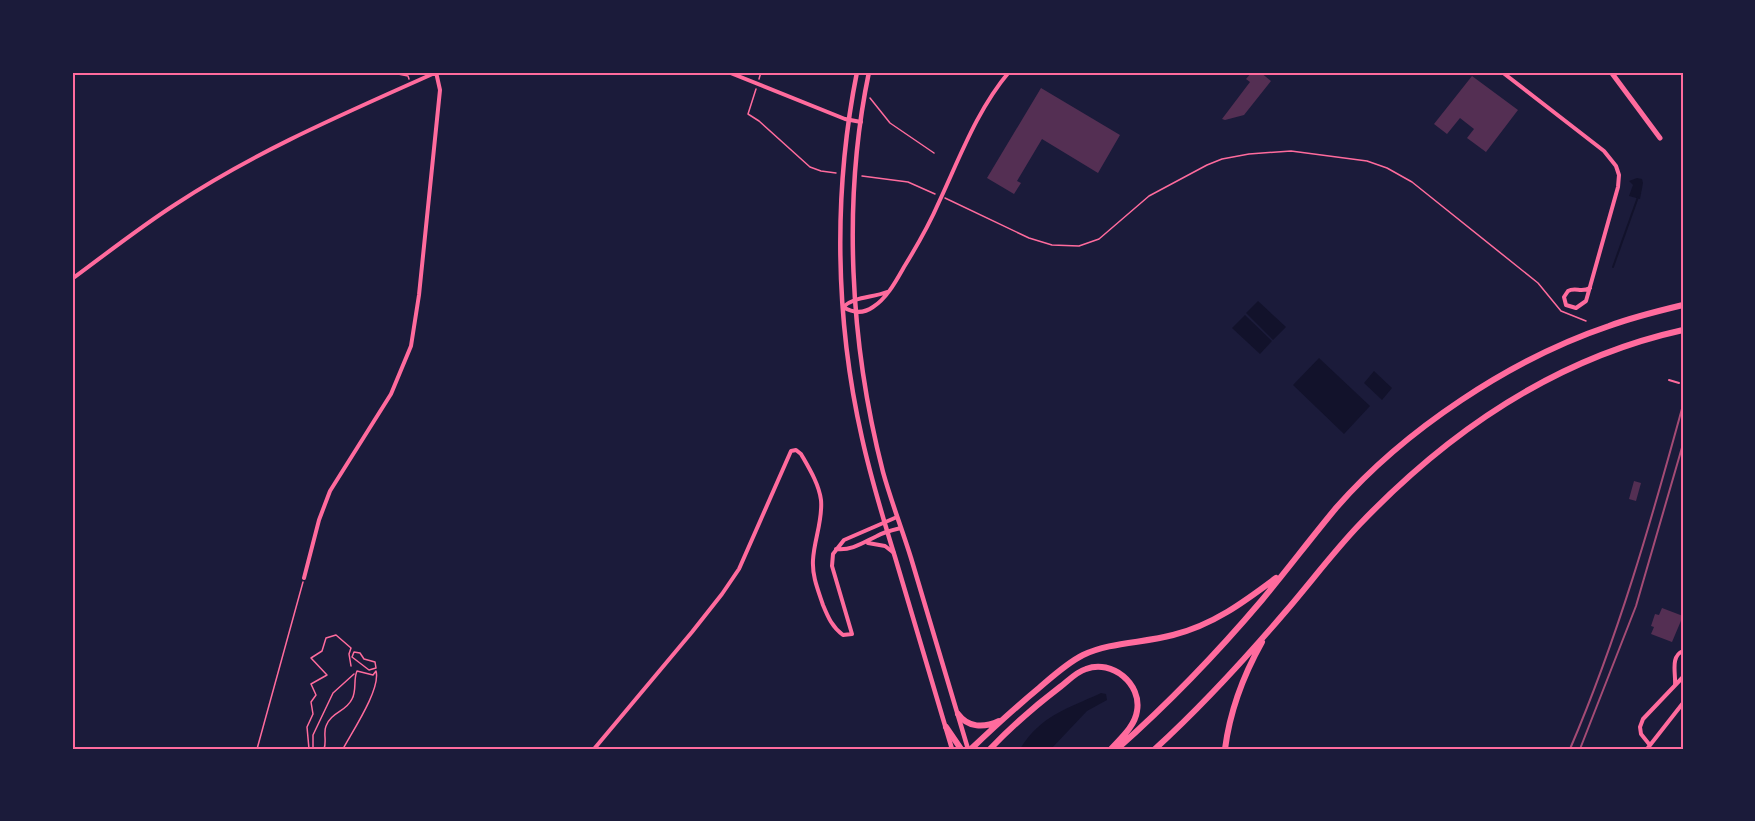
<svg xmlns="http://www.w3.org/2000/svg" width="1755" height="821" font-family="Raleway,sans-serif">
<style>
.water{fill:#12122b}
.lines{fill:none;stroke-linecap:round;stroke-linejoin:round}
.stream{stroke:#12122b;stroke-width:2}
.building{fill:#542f53}
.path{stroke:#ff6b9d;stroke-width:1.5}
.pedestrian{stroke:#ff6b9d;stroke-width:2}
.minor{stroke:#ff6b9d;stroke-width:4}
.secondary{stroke:#ff6b9d;stroke-width:4.5}
.primary{stroke:#ff6b9d;stroke-width:5}
.motorway{stroke:#ff6b9d;stroke-width:6}
.rail{stroke:#a44b75;stroke-width:2}
.neatline{fill:none;stroke:#ff6b9d;stroke-width:2}
</style>
<rect width="100%" height="100%" fill="#1b1b3a"/>
<path class="water" d="M 1637,178 L 1642,179 L 1643,183 L 1640,199 L 1629,196 L 1633,185 L 1629,181 Z
M 1258,301 L 1286,327 L 1273,340 L 1246,313 Z
M 1245,315 L 1272,341 L 1260,354 L 1232,328 Z
M 1319,358 L 1370,406 L 1344,434 L 1293,385 Z
M 1374,371 L 1392,388 L 1382,400 L 1364,383 Z
M 1101,693 L 1106,694 L 1107,700 L 1087,711 L 1051,749 L 1020,749 C 1041,715 1067,709 1101,693 Z"/>
<g class="lines">
<path class="stream" d="M 1613,267 L 1638,197"/>
</g>
<path class="building" d="M 1252,72 L 1260,72 L 1271,81 L 1244,115 L 1225,120 L 1222,119 L 1250,82 L 1246,79 Z
M 1472,76 L 1518,110 L 1486,152 L 1467,138 L 1474,129 L 1460,118 L 1447,134 L 1434,124 Z
M 1041,88 L 1120,135 L 1098,173 L 1042,139 L 1017,181 L 1021,183 L 1014,194 L 987,178 Z
M 1634,481 L 1641,483 L 1636,501 L 1629,499 Z
M 1662,608 L 1683,616 L 1672,642 L 1651,634 L 1654,627 L 1651,626 L 1655,614 L 1659,615 Z"/>
<g class="lines">
<path class="path" d="M 388,72 L 408,76 L 409,79
M 759,79 L 761,72
M 756,89 L 748,114 L 759,121 L 810,167 L 821,171 L 836,173
M 870,98 L 890,123 L 934,153
M 862,176 L 908,182 L 935,194
M 945,198 L 1029,238 L 1052,245 L 1079,246 L 1099,239 L 1149,196 L 1207,165 L 1222,159 L 1249,154 L 1291,151 L 1367,161 L 1387,168 L 1412,182 L 1538,283 L 1561,311 L 1586,321
M 354,652 L 360,653 L 364,659 L 375,662 L 376,668 L 369,670 L 352,657 Z
M 257,749 L 303,582
M 309,749 L 307,727 L 313,714 L 311,702 L 316,695 L 311,684 L 327,675 L 311,658 L 322,651 L 326,638 L 336,635 L 351,648 L 349,654 L 351,666
M 313,749 L 313,735 L 333,693 L 354,674
M 324,749 C 327,741 323,733 326,726 C 331,712 346,712 352,699 C 357,690 353,680 357,671 L 373,675 L 376,671 C 381,689 352,732 343,749"/>
<path class="pedestrian" d="M 1669,380 L 1679,383"/>
<path class="minor" d="M 728,72 L 845,119 L 861,122
M 1502,72 L 1604,151 L 1616,166 L 1619,175 L 1618,187 L 1586,301 L 1576,308 L 1566,305 L 1564,297 L 1568,291 C 1575,287 1582,293 1590,288
M 72,279 C 106,254 140,227 176,204 C 258,150 348,112 437,72
M 887,292 C 872,298 855,296 843,307 C 853,313 863,314 873,307 C 887,298 896,281 904,267 C 917,246 929,225 939,202 C 960,157 977,110 1009,72
M 868,543 L 885,546 L 894,553
M 836,549 C 852,551 864,542 877,536 C 884,532 893,530 901,528
M 304,578 L 319,520 L 330,491 L 391,394 L 411,346 L 419,295 L 440,90 L 436,72
M 1675,685 C 1676,674 1670,656 1683,651
M 1649,744 L 1641,734 L 1640,727 L 1643,719 L 1683,677
M 594,749 L 692,632 L 722,594 L 739,569 L 791,451 L 796,450 L 801,454 C 809,468 819,484 821,500 C 823,520 814,540 813,560 C 812,576 818,590 823,605 C 828,617 832,627 843,635 L 852,634 L 832,566 L 833,554 L 844,540 L 897,517
M 1647,749 L 1683,703"/>
<path class="secondary" d="M 857,72 C 833,192 835,319 862,438 C 871,479 883,518 895,557 C 914,621 933,685 952,749
M 869,72 C 842,201 850,344 883,472 C 891,501 902,529 911,558 C 930,622 949,686 968,749"/>
<path class="primary" d="M 1611,72 L 1660,138"/>
<path class="motorway" d="M 958,714 C 968,728 984,728 999,721
M 946,727 L 961,749
M 971,749 C 993,728 1016,707 1039,688 C 1053,676 1067,663 1083,655 C 1110,642 1144,643 1173,635 C 1213,625 1244,602 1276,578
M 990,749 C 1012,726 1035,706 1060,687 C 1068,681 1076,672 1086,669 C 1112,659 1142,684 1137,711 C 1135,726 1121,738 1111,749
M 1117,749 C 1169,703 1217,653 1262,600 C 1287,570 1311,538 1336,508 C 1404,430 1511,359 1609,326 C 1633,317 1658,311 1683,305
M 1155,749 C 1202,706 1245,659 1286,611 C 1311,582 1334,551 1360,524 C 1449,431 1556,358 1683,330
M 1225,749 C 1230,710 1243,676 1262,642"/>
<path class="rail" d="M 1570,749 C 1618,637 1651,522 1683,405
M 1580,749 L 1636,606 L 1683,444"/>
</g>
<rect width="1755" height="821" fill="none" stroke="#1b1b3a" stroke-width="147"/>
<rect x="74" y="74" width="1608" height="674" class="neatline"/>
</svg>
